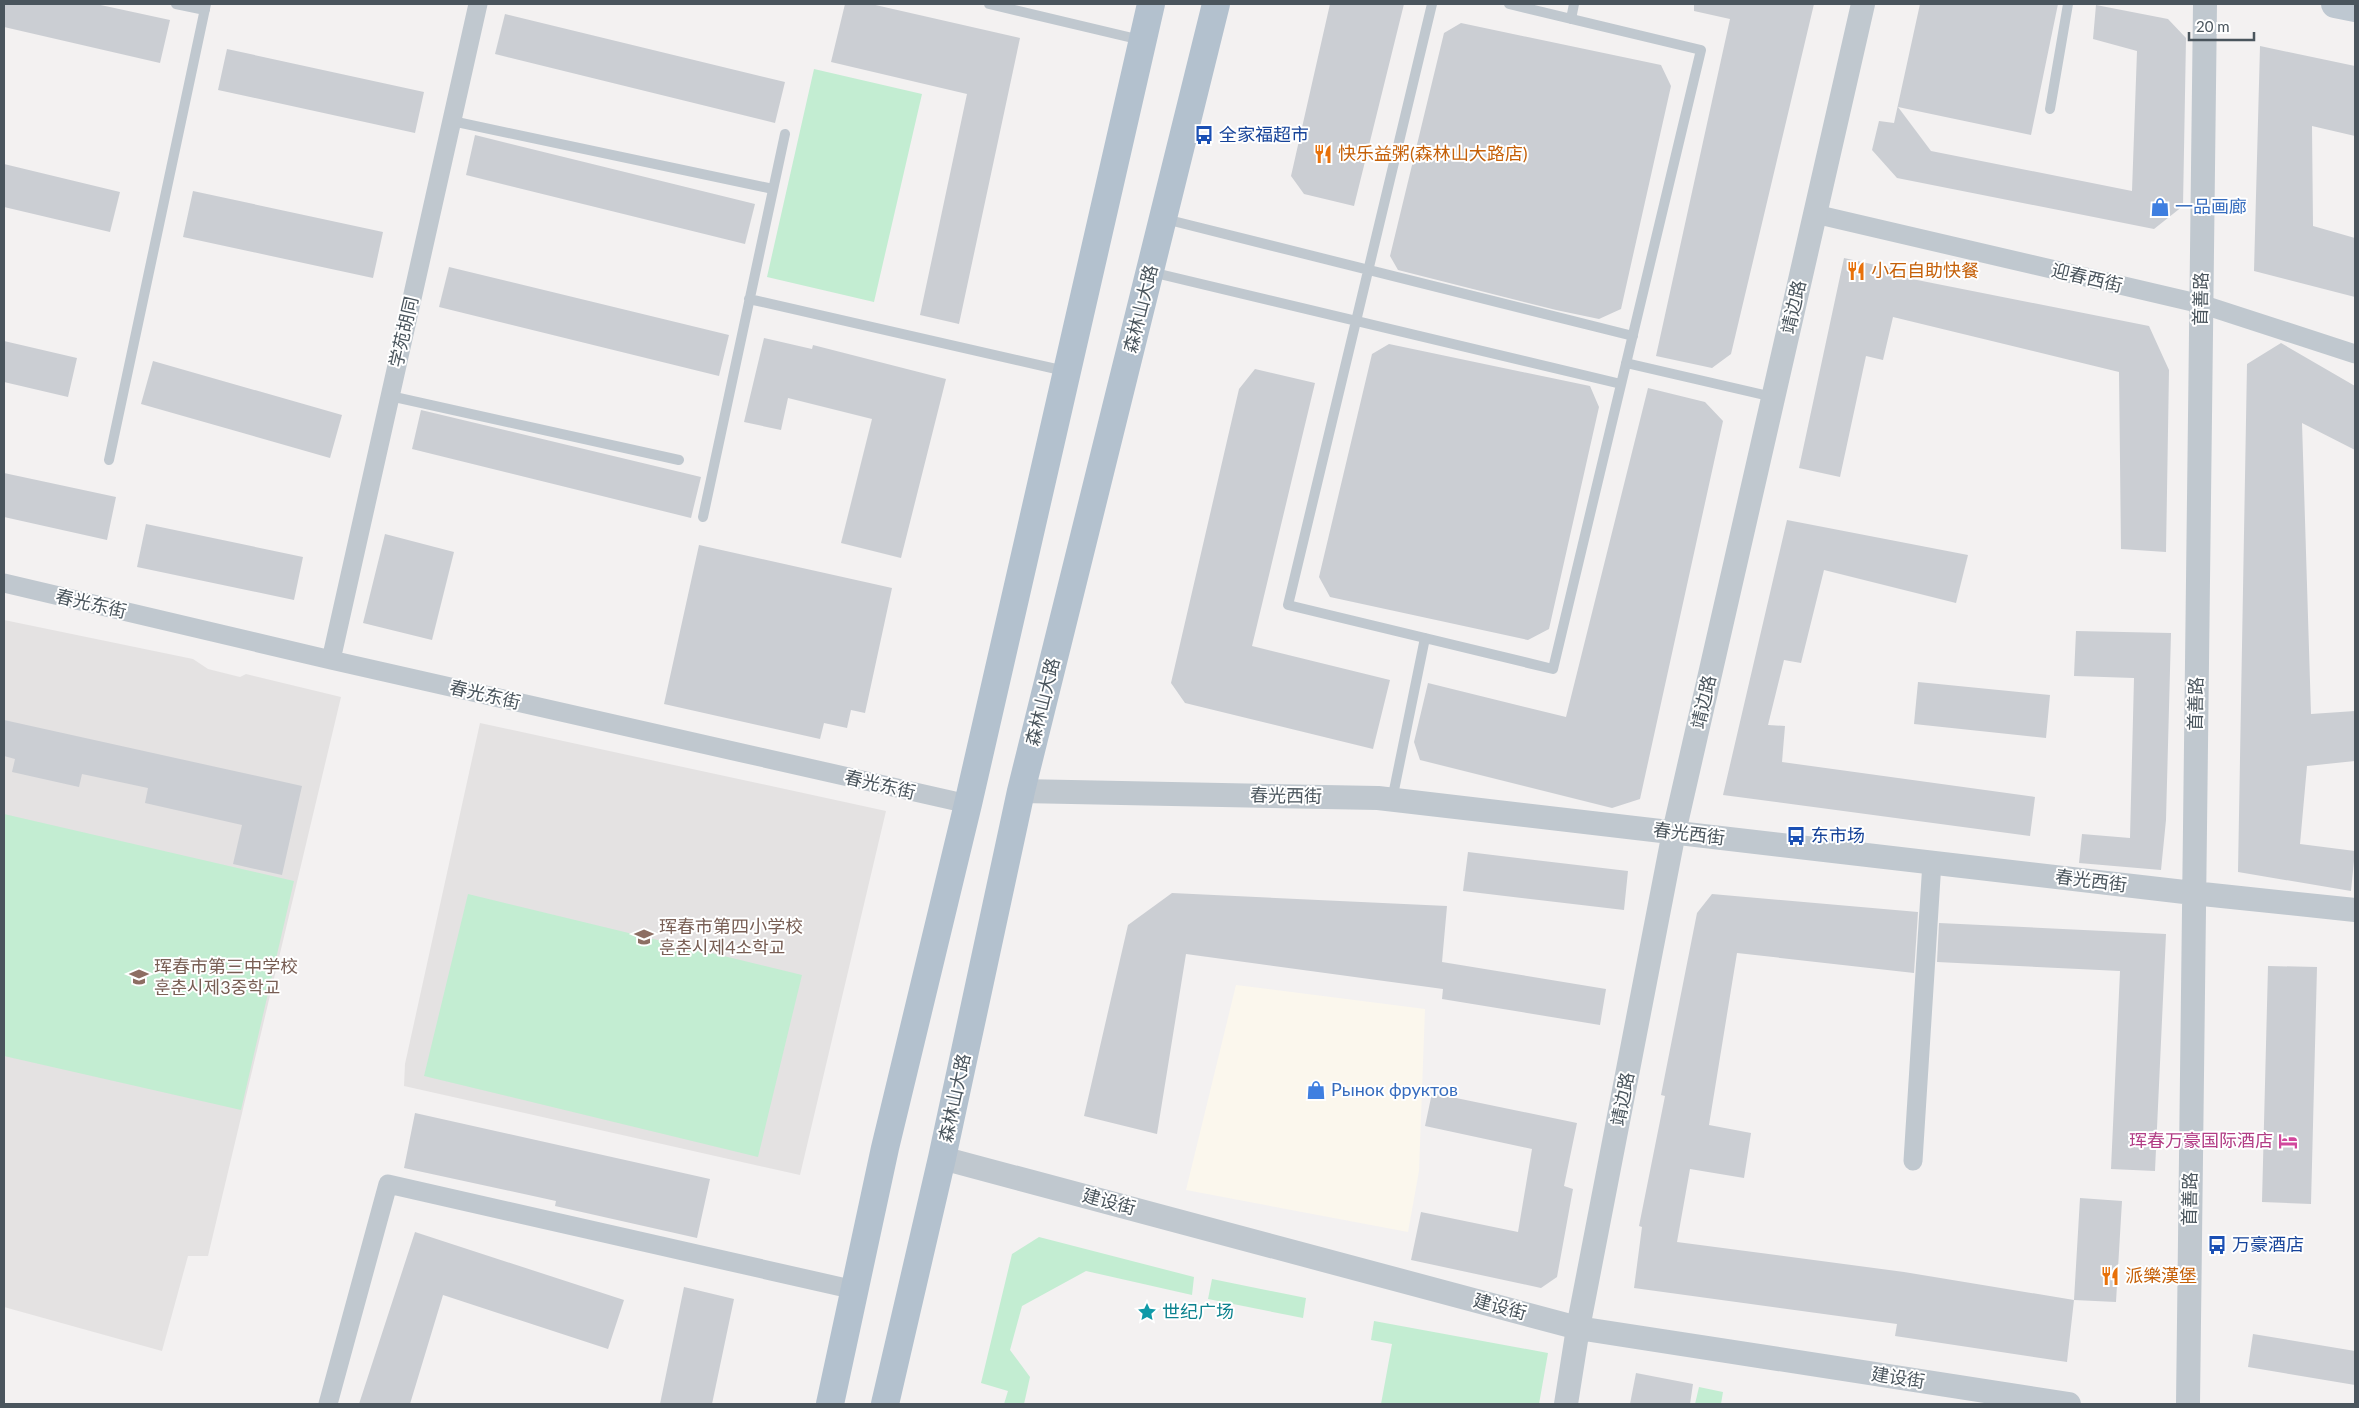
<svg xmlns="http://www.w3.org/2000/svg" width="2359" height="1408" font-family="Lato,'Noto Sans SC','Noto Sans KR',sans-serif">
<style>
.commercial{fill:#fbf7ed}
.education{fill:#e4e2e2}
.green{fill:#c3edd2}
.building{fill:#cbced3}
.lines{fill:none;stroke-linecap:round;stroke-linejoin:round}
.service{stroke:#c0c8cf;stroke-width:10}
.minor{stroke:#c0c8cf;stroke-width:19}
.tertiary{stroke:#c0c8cf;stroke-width:24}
.secondary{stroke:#bec8d1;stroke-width:28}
.primary{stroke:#b3c1ce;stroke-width:28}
.labels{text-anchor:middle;stroke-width:4;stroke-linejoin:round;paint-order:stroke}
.transit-label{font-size:18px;fill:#164399;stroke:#fff;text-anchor:start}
.food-label{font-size:18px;fill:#c56008;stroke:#fff;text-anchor:start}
.shop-label{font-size:18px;fill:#366cbe;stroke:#fff;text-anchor:start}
.street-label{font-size:18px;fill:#4a555d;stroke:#fff}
.education-label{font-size:18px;fill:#785e54;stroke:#fff;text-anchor:start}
.hotel-label{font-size:18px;fill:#b23c85;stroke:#fff;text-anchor:end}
.culture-label{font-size:18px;fill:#0d838f;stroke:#fff;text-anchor:start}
</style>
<rect width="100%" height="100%" fill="#f3f1f1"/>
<path class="commercial" d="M 1236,985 L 1425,1009 L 1419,1171 L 1408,1232 L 1186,1190 Z"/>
<path class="education" d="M 4,620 L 193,659 L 208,669 L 240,677 L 246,674 L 341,697 L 208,1256 L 188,1256 L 162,1351 L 4,1307 Z
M 480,723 L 886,811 L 800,1175 L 404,1086 L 405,1064 Z"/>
<path class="green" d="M 814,69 L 922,94 L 874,302 L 767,277 Z
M 4,814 L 294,881 L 241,1110 L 4,1056 Z
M 468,894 L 802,975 L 758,1157 L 424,1076 Z
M 1039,1237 L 1194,1277 L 1192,1295 L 1086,1271 L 1022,1306 L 1010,1350 L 1030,1377 L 1024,1404 L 1004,1404 L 1008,1391 L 981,1383 L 1012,1254 Z
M 1212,1279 L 1306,1298 L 1303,1318 L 1208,1299 Z
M 1374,1321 L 1548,1353 L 1539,1404 L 1381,1404 L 1392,1344 L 1371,1340 Z
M 1699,1387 L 1723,1392 L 1721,1404 L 1695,1404 Z"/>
<path class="building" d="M 4,4 L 96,4 L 170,20 L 160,63 L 4,27 Z
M 845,4 L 871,4 L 1020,38 L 959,324 L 920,315 L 967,94 L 831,62 Z
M 1330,4 L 1404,4 L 1354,206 L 1304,194 L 1291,176 Z
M 1694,4 L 1814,4 L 1731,354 L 1712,368 L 1656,356 L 1730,19 L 1694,11 Z
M 1920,4 L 2058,4 L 2031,135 L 1898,107 L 1931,151 L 2132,191 L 2137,51 L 2093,39 L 2096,5 L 2168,19 L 2186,38 L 2183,206 L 2154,229 L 1897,178 L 1872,150 L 1879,121 L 1894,123 Z
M 505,14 L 785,82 L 775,123 L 495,54 Z
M 1461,23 L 1661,65 L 1671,86 L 1621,309 L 1599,319 L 1556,310 L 1398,270 L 1390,256 L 1444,33 Z
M 2260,46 L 2355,66 L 2355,136 L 2312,126 L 2313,226 L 2355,238 L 2355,297 L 2254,271 Z
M 227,49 L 424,92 L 415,133 L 218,90 Z
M 475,135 L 755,204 L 745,244 L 466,175 Z
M 4,164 L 120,192 L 110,232 L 4,207 Z
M 193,191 L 383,232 L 373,278 L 183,237 Z
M 1844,258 L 1903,271 L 1902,277 L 2149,326 L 2169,370 L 2166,552 L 2121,549 L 2119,372 L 1893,317 L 1883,360 L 1866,356 L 1840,477 L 1799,468 Z
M 449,267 L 729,335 L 719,376 L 439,307 Z
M 764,338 L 812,349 L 813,345 L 946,379 L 901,558 L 841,543 L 872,419 L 788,398 L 781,430 L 744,422 Z
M 4,341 L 77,358 L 68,397 L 4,382 Z
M 2281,343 L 2355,386 L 2355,450 L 2302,423 L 2311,714 L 2355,711 L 2355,761 L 2307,766 L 2300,844 L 2355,851 L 2351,891 L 2238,872 L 2247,364 Z
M 1389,344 L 1590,386 L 1599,407 L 1549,629 L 1528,640 L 1330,597 L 1319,577 L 1372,354 Z
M 153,361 L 342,415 L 330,458 L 141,404 Z
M 1255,369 L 1315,383 L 1252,646 L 1390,680 L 1373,749 L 1185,703 L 1171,683 L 1239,389 Z
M 1648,388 L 1705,402 L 1723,421 L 1640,799 L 1612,808 L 1420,760 L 1414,742 L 1428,683 L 1566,717 Z
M 421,410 L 701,477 L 691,518 L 412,449 Z
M 4,473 L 116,497 L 107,540 L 4,517 Z
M 1787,520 L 1968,555 L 1956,603 L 1824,570 L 1801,663 L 1784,660 L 1768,725 L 1785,726 L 1782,762 L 2035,797 L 2030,836 L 1723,795 Z
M 146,524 L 303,557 L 294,600 L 137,567 Z
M 385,534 L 454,552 L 432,640 L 363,623 Z
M 699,545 L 892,588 L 865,713 L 851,710 L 847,728 L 824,723 L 820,739 L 664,704 Z
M 2076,631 L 2171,633 L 2166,820 L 2161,870 L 2079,863 L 2082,834 L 2130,838 L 2134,678 L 2074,676 Z
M 1918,682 L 2050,695 L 2046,738 L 1914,724 Z
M 4,720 L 302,786 L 282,875 L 233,864 L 242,825 L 145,803 L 148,788 L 82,774 L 79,787 L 12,772 L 15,759 L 4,756 Z
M 1468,852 L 1628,871 L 1624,910 L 1463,891 Z
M 1172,893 L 1447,906 L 1442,962 L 1606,989 L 1600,1025 L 1442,999 L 1443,989 L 1186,954 L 1157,1134 L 1084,1116 L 1128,925 Z
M 1712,894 L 1918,912 L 1914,973 L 1737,953 L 1709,1125 L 1751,1133 L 1744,1178 L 1690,1169 L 1677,1242 L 1904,1272 L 2074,1300 L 2067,1362 L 1895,1336 L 1897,1324 L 1634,1288 L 1642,1227 L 1639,1226 L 1665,1096 L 1661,1095 L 1697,913 Z
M 1939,923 L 2166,934 L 2155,1171 L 2111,1169 L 2120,971 L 1937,962 Z
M 2268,966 L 2317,967 L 2311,1204 L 2262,1202 Z
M 1432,1093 L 1577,1123 L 1564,1186 L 1573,1189 L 1557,1277 L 1541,1288 L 1411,1260 L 1421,1212 L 1518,1232 L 1532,1149 L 1425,1126 Z
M 415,1113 L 710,1179 L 697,1238 L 555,1206 L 556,1201 L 404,1168 Z
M 2080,1198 L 2122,1201 L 2116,1302 L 2074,1300 Z
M 415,1232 L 624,1300 L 608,1349 L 443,1295 L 410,1404 L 359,1404 Z
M 684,1287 L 734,1299 L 712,1404 L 660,1404 Z
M 2253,1334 L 2355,1351 L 2355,1385 L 2248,1367 Z
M 1636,1373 L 1693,1384 L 1690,1404 L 1630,1404 Z"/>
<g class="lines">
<path class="service" d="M 176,4 L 205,10
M 989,4 L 1141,40
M 1432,4 L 1288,605 L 1553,669 L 1701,50 L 1509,4
M 1571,19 L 1574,4
M 2050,109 L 2068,4
M 452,121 L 773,189
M 1165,219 L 1633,336
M 1151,272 L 1621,384
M 749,299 L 1065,371
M 1626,363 L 1773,397
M 390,396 L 679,460
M 109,460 L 206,4
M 703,517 L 785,134
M 1392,800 L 1425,638"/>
<path class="minor" d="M 1815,214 L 2201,304 L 2355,354
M 4,583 L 331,660 L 968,804
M 331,660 L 478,4
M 1913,1161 L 1932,862
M 328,1404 L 388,1184 L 855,1290"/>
<path class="tertiary" d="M 1021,791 L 1378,798 L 2193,893 L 2355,910
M 942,1158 L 1578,1328 L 2069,1404
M 1566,1404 L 1578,1328 L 1674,832 L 1863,4
M 2188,1404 L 2205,4"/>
<path class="secondary" d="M 2335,4 L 2355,8"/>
<path class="primary" d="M 830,1404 L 885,1148 L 968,804 L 1151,4
M 885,1404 L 942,1158 L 1021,791 L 1216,4"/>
</g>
<defs>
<g id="bus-bare" transform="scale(1.5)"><path d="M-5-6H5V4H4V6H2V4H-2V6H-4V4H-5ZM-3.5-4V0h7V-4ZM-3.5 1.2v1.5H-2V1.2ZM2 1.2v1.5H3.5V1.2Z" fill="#1a4fb4" stroke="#fff" stroke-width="2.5" paint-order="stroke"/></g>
<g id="restaurant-bare" transform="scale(1.5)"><path d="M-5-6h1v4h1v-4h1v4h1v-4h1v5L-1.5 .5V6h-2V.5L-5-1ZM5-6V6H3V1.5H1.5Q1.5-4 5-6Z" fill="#e8710a" stroke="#fff" stroke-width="2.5" paint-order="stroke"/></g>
<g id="shop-bare" transform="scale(1.5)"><path d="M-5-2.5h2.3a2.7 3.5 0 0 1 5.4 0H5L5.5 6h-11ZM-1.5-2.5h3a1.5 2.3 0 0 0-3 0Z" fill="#3f7fe0" stroke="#fff" stroke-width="2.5" paint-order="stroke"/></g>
<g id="school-bare" transform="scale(1.5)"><path d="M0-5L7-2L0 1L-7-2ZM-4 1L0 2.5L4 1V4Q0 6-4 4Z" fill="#8d6e63" stroke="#fff" stroke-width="2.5" paint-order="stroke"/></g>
<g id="hotel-bare" transform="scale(1.5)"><path d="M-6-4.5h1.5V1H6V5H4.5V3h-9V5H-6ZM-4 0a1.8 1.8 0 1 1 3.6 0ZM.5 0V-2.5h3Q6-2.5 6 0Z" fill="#d1479c" stroke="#fff" stroke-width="2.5" paint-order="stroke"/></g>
<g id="sight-bare" transform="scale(1.5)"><path d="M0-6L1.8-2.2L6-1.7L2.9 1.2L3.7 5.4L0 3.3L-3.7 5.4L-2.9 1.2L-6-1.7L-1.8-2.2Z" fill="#0f9aa8" stroke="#fff" stroke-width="2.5" paint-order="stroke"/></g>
</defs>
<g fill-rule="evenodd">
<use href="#bus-bare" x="1204" y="135"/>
<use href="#restaurant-bare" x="1323" y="154"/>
<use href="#shop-bare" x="2160" y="207"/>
<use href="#restaurant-bare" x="1856" y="271"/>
<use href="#bus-bare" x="1796" y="836"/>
<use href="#school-bare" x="644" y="937"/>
<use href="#school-bare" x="139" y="977"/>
<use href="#shop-bare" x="1316" y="1090"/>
<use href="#hotel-bare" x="2288" y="1141"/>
<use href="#bus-bare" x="2217" y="1245"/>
<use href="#restaurant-bare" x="2110" y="1276"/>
<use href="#sight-bare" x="1147" y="1312"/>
</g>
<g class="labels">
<g class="transit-label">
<text x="1219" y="141">全家福超市</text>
<text x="1811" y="842">东市场</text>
<text x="2232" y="1251">万豪酒店</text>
</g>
<g class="food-label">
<text x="1338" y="160">快乐益粥(森林山大路店)</text>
<text x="1871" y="277">小石自助快餐</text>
<text x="2125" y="1282">派樂漢堡</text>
</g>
<g class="shop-label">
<text x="2175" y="213">一品画廊</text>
<text x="1331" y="1096">Рынок фруктов</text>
</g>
<g class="street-label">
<text transform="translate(2087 278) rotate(13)" y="6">迎春西街</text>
<text transform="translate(2201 299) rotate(-89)" y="6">首善路</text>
<text transform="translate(1794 307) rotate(-77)" y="6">靖边路</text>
<text transform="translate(1141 309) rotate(-76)" y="6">森林山大路</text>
<text transform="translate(404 332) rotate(-77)" y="6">学苑胡同</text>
<text transform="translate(91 604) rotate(13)" y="6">春光东街</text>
<text transform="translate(485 695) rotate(13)" y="6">春光东街</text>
<text transform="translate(1043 702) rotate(-76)" y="6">森林山大路</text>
<text transform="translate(1704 702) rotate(-77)" y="6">靖边路</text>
<text transform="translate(2196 704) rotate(-89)" y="6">首善路</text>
<text transform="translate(880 785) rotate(13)" y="6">春光东街</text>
<text transform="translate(1286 796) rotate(1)" y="6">春光西街</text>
<text transform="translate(1689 834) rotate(7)" y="6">春光西街</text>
<text transform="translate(2091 881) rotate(7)" y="6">春光西街</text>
<text transform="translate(955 1098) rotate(-78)" y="6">森林山大路</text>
<text transform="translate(1623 1099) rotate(-79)" y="6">靖边路</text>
<text transform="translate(2190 1199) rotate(-89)" y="6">首善路</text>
<text transform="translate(1109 1202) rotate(15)" y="6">建设街</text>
<text transform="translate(1500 1307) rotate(15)" y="6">建设街</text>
<text transform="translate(1898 1378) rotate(9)" y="6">建设街</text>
</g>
<g class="education-label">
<text x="659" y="933">珲春市第四小学校<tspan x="659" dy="21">훈춘시제4소학교</tspan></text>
<text x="154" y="973">珲春市第三中学校<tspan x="154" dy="21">훈춘시제3중학교</tspan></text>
</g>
<g class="hotel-label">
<text x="2273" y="1147">珲春万豪国际酒店</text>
</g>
<g class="culture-label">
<text x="1162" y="1318">世纪广场</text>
</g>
</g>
<rect width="2359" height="1408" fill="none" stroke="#4a555d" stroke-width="10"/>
<path d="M2189 32v8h65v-8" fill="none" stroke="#4a555d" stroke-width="2.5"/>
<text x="2196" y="32" font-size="15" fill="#4a555d" stroke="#ffffff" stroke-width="4" paint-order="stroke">20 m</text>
</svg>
